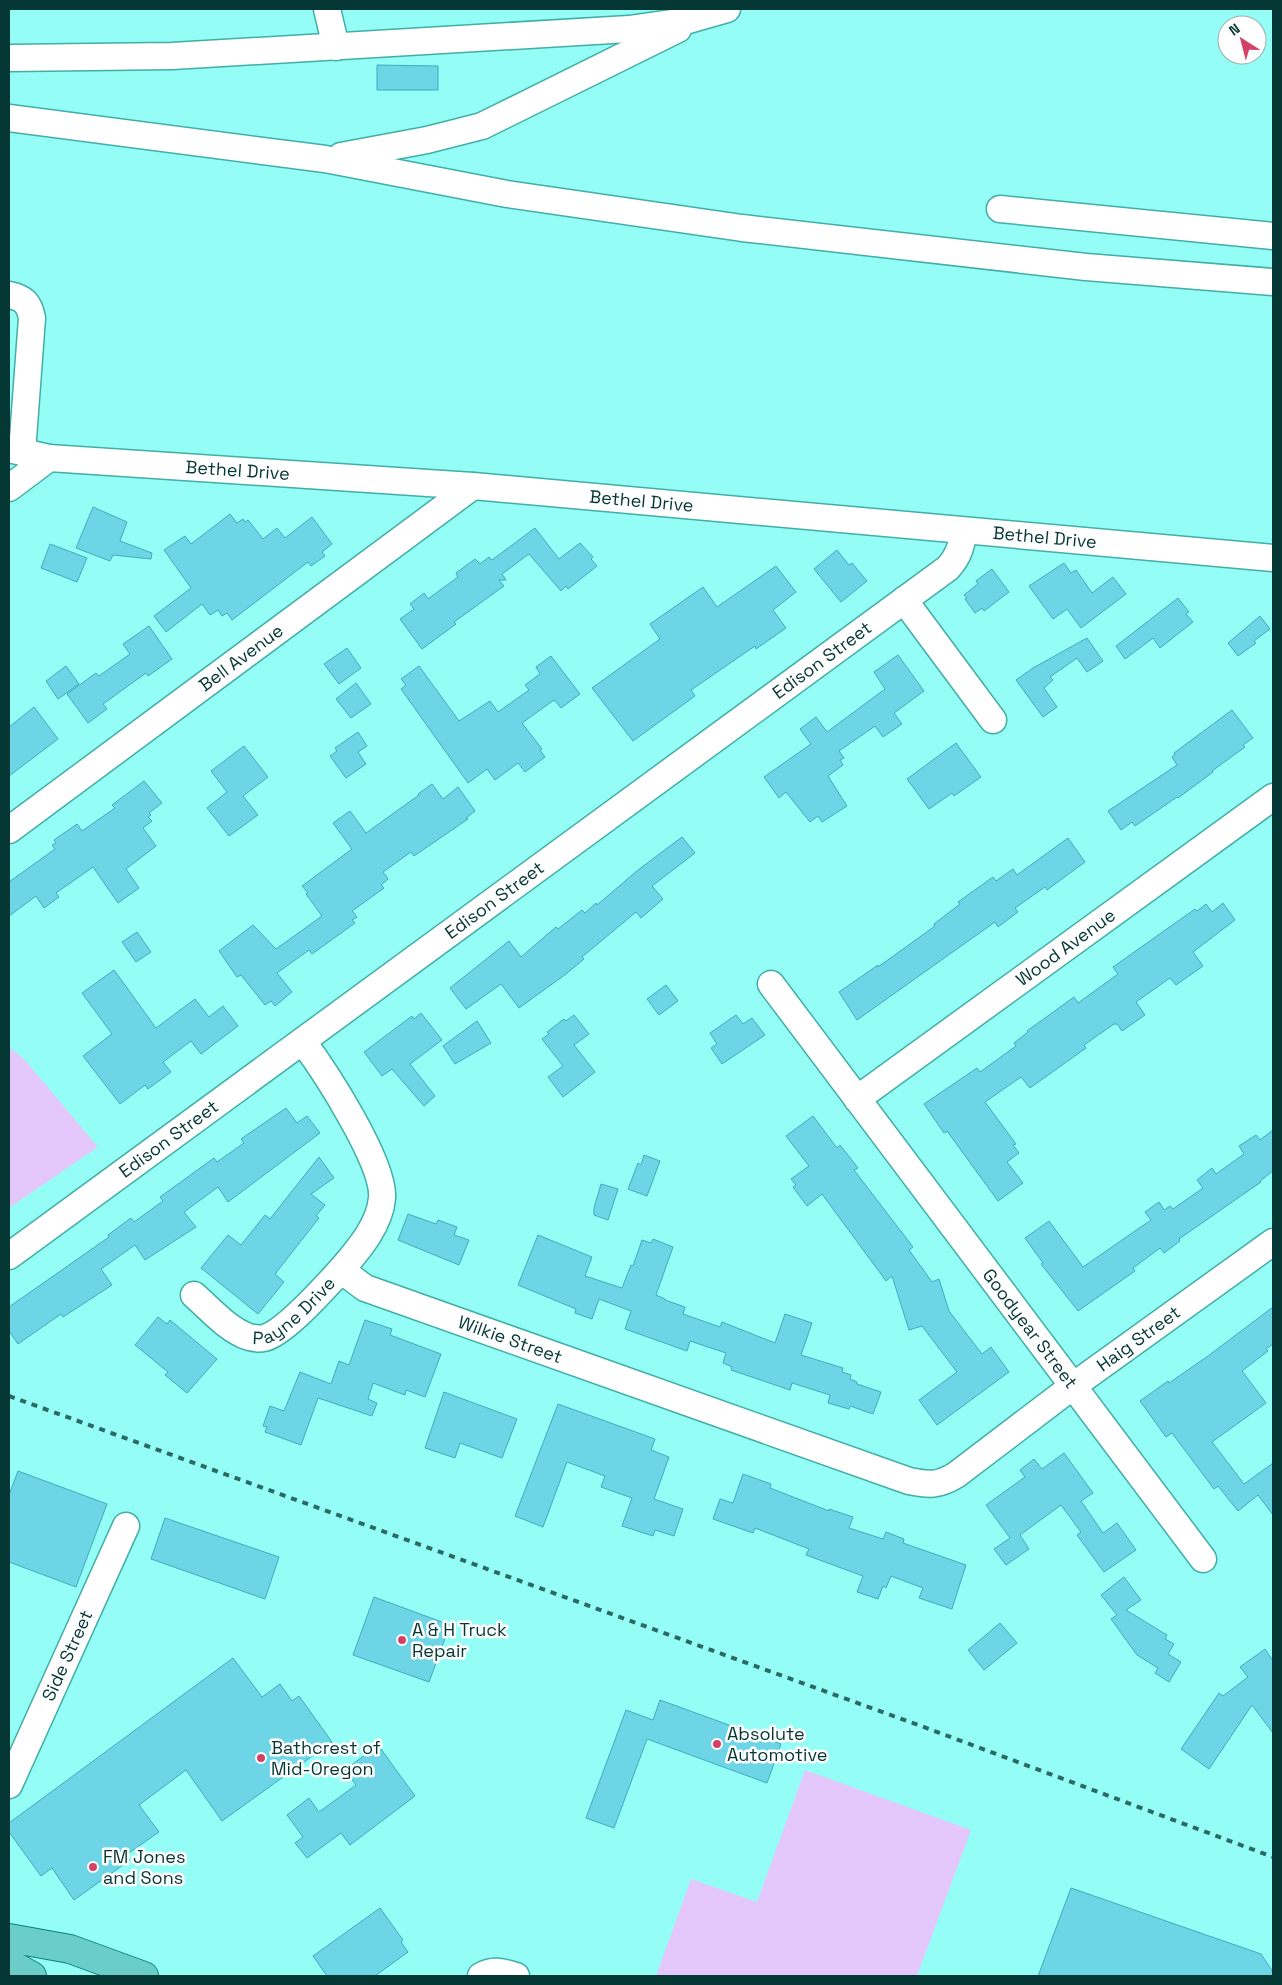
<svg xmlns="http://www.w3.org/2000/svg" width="1282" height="1985" font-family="'Space Grotesk',sans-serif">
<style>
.green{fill:#e4c8fb}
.building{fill:#6dd5e6;stroke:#3fabbb}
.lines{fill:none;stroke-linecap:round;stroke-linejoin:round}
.minor-casing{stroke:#41aea7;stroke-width:29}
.major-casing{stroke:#07837d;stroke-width:30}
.minor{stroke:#fff;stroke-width:26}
.major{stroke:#6bcdc8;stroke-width:28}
.rail{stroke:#2a6a65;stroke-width:4;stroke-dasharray:6 6;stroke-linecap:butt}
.poi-dot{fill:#d14266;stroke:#fff;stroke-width:2}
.labels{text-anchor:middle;stroke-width:5;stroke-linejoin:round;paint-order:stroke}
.street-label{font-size:18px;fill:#053734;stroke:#fff}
.poi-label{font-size:18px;fill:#053734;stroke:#fff;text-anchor:start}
</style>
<rect width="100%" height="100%" fill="#94fdf5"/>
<path class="green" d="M 9,1047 L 24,1059 L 98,1147 L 9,1208 Z
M 805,1770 L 971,1830 L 917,1976 L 656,1976 L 691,1879 L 757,1902 Z"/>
<path class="building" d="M 377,65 L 438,66 L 438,90 L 377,90 Z
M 93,507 L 127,522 L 120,541 L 152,553 L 151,559 L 113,555 L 110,561 L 76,548 Z
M 230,514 L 237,523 L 243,519 L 245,522 L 248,520 L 263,539 L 277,528 L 285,538 L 312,517 L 332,544 L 322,552 L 325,556 L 311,566 L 308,562 L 232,620 L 227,613 L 222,616 L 218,610 L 210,615 L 202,604 L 166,632 L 154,616 L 191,588 L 164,550 L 185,536 L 191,544 Z
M 535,528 L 559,559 L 580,543 L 593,557 L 591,559 L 597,566 L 568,589 L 566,586 L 561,591 L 529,554 L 502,574 L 506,580 L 499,580 L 504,586 L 454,622 L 456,624 L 422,649 L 400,619 L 414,609 L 410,604 L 424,593 L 428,599 L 458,577 L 456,573 L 475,559 L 480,564 L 489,557 L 492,560 Z
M 50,544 L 87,558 L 77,582 L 41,568 Z
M 837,550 L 849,565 L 852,563 L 867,581 L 841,602 L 814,569 Z
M 1064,563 L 1071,573 L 1076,570 L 1092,593 L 1113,577 L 1126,594 L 1081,628 L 1067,609 L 1053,619 L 1029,586 Z
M 776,566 L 796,592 L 773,610 L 786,628 L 756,649 L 755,646 L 691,690 L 695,696 L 633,741 L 592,688 L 660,639 L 650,624 L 703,587 L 717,607 Z
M 992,569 L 1009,592 L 984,611 L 982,608 L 975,613 L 965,599 L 967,598 L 964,595 L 978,584 L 976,581 Z
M 1178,598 L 1189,612 L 1186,614 L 1193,622 L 1160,648 L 1153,638 L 1125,659 L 1116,646 Z
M 1260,616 L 1270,629 L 1254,641 L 1256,643 L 1238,656 L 1228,643 Z
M 149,626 L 172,659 L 148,676 L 146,673 L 103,704 L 107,709 L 88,723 L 67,694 L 96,673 L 99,676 L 130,654 L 123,644 Z
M 1087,638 L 1103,661 L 1087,672 L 1077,658 L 1050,677 L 1053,680 L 1044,688 L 1057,707 L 1043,717 L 1016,680 L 1033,668 Z
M 347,648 L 361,668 L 339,684 L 324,664 Z
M 898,655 L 924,691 L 894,713 L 902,724 L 883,737 L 875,726 L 839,751 L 844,758 L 840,760 L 843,765 L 828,776 L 847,806 L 822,822 L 818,816 L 810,822 L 786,792 L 779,798 L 764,777 L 811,744 L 800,729 L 816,717 L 827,732 L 885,689 L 874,672 Z
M 551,656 L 580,694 L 561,708 L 554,700 L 522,723 L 542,749 L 540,750 L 545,757 L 525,772 L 518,763 L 495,780 L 487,769 L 468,783 L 401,689 L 406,685 L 401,679 L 419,666 L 459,721 L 490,701 L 498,712 L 529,690 L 525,685 L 540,674 L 536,667 Z
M 66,666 L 79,684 L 58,699 L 46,681 Z
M 356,683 L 371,704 L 351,718 L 336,699 Z
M 34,707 L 58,739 L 9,776 L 9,727 Z
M 1232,710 L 1253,738 L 1243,745 L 1245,747 L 1212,771 L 1213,772 L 1178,798 L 1177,797 L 1135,826 L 1132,822 L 1121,830 L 1108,811 L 1177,765 L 1172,757 L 1175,755 L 1174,753 Z
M 358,732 L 367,746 L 358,752 L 366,764 L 346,778 L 330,756 L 337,751 L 335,748 Z
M 956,743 L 981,777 L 954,796 L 952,793 L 929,809 L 907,779 Z
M 244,746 L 268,777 L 243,796 L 258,815 L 229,836 L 207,808 L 227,792 L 211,771 Z
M 144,781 L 162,803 L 149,813 L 151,815 L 148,817 L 152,821 L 143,828 L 156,846 L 126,869 L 139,888 L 118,903 L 93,867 L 56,893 L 59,897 L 44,908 L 36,896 L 9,916 L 9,882 L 55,849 L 52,845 L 56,843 L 54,840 L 77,824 L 82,831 L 115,808 L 112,805 Z
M 432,784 L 443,799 L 458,787 L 475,811 L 466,818 L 468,819 L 414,856 L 411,852 L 383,872 L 388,879 L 381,885 L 384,888 L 352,911 L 357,917 L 352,920 L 355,923 L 312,954 L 309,950 L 277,973 L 292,992 L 275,1006 L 271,1001 L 265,1005 L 241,975 L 237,977 L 219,951 L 253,925 L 276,949 L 322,916 L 306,894 L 308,893 L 302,886 L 352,849 L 333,823 L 350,811 L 366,833 L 419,795 L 418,794 Z
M 682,837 L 695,853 L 652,886 L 663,899 L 641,918 L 636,912 L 582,957 L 584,959 L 566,974 L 519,1008 L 501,984 L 466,1009 L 450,988 L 509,941 L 521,957 L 556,927 L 558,929 L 582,910 L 585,913 L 596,903 L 597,905 L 638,870 Z
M 1068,838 L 1085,862 L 1047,890 L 1045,887 L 1015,908 L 1018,912 L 998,927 L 995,922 L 857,1020 L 839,992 L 878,965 L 878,967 L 935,926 L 934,924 L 960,904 L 958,902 L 993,877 L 996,881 L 1013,869 L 1017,875 Z
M 1223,903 L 1235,920 L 1193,952 L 1203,966 L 1176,985 L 1170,978 L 1136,1002 L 1145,1015 L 1122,1031 L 1117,1024 L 1114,1024 L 1084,1045 L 1086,1048 L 1030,1088 L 1021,1077 L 985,1102 L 1016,1144 L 1013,1145 L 1019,1153 L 1007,1162 L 1023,1183 L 998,1201 L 947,1131 L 944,1133 L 924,1104 L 977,1068 L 980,1072 L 1016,1046 L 1014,1043 L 1028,1032 L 1027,1031 L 1074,997 L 1078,1003 L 1118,974 L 1113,967 L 1195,909 L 1197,911 L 1206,904 L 1212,912 Z
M 137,932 L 151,952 L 136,962 L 122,942 Z
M 114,970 L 156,1028 L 195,999 L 209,1017 L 223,1006 L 238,1026 L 201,1054 L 191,1041 L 163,1062 L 171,1072 L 148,1089 L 145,1085 L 120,1104 L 83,1056 L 112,1034 L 82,993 Z
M 666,985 L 678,1001 L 659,1015 L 647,999 Z
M 421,1013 L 442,1040 L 410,1064 L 435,1096 L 424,1106 L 392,1069 L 382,1076 L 364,1052 L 412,1016 L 414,1019 Z
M 574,1015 L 589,1034 L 574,1045 L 595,1072 L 563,1097 L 548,1077 L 563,1066 L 542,1039 L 549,1034 L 547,1032 L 564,1019 L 566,1021 Z
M 736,1015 L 743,1024 L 752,1018 L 765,1035 L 722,1064 L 711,1048 L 717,1044 L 710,1033 Z
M 477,1021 L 491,1043 L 455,1064 L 443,1046 Z
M 286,1108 L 297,1123 L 307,1116 L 320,1133 L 228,1202 L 218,1187 L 184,1212 L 196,1227 L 145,1260 L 135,1245 L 101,1269 L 112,1285 L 63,1317 L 61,1314 L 18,1344 L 9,1331 L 9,1307 L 109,1237 L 108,1235 L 131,1218 L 134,1222 L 163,1201 L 160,1197 L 214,1158 L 217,1162 L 244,1143 L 241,1139 Z
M 813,1116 L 837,1148 L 840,1145 L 858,1168 L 854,1170 L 913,1247 L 909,1250 L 932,1282 L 939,1279 L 949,1311 L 982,1354 L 991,1347 L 1009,1372 L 937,1425 L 919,1400 L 957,1372 L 922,1326 L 909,1330 L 892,1276 L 886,1281 L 822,1194 L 807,1206 L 793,1187 L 796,1185 L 791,1179 L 809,1166 L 786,1136 Z
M 1273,1130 L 1273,1171 L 1260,1181 L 1261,1182 L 1179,1239 L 1180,1241 L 1164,1253 L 1160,1248 L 1133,1268 L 1135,1271 L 1078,1311 L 1041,1264 L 1043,1263 L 1025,1238 L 1049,1221 L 1083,1267 L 1151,1220 L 1145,1212 L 1159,1202 L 1164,1210 L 1170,1206 L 1173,1209 L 1203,1188 L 1197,1180 L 1212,1168 L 1216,1174 L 1244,1154 L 1239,1146 L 1256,1135 L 1260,1140 Z
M 644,1155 L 660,1161 L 647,1196 L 628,1189 L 638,1163 L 641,1165 Z
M 319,1157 L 334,1178 L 311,1194 L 325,1205 L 316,1216 L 319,1218 L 275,1274 L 284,1282 L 258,1314 L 201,1268 L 228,1235 L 241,1245 L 265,1215 L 270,1219 Z
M 601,1184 L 618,1189 L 608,1220 L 594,1215 L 594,1208 Z
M 408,1214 L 436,1224 L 438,1220 L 457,1227 L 454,1235 L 469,1240 L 459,1265 L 398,1240 Z
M 538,1235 L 592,1257 L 585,1276 L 622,1288 L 631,1265 L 633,1266 L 642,1240 L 651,1243 L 653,1239 L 673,1247 L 656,1295 L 665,1299 L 665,1300 L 685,1307 L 683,1314 L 720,1327 L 722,1322 L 775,1343 L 785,1314 L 812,1323 L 801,1355 L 843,1368 L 842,1372 L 851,1375 L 850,1379 L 857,1382 L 857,1384 L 881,1392 L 873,1414 L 850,1406 L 849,1409 L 828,1403 L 830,1395 L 792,1383 L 790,1390 L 731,1370 L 732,1367 L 723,1363 L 726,1353 L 690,1341 L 687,1351 L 625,1329 L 631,1311 L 599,1299 L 592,1319 L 575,1313 L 576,1309 L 518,1285 Z
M 1273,1307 L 1273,1344 L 1266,1349 L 1268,1351 L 1242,1371 L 1266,1403 L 1212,1442 L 1244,1484 L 1273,1463 L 1273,1515 L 1258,1495 L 1238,1511 L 1218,1486 L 1214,1489 L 1172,1433 L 1166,1437 L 1140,1401 L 1168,1381 L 1169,1383 L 1208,1356 Z
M 158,1317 L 167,1324 L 170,1320 L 217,1359 L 187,1393 L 165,1375 L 168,1372 L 135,1345 Z
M 365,1320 L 392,1329 L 390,1335 L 441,1354 L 425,1397 L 406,1390 L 405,1395 L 373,1383 L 368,1399 L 377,1403 L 372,1416 L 318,1398 L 301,1445 L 265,1432 L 267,1427 L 263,1426 L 270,1406 L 284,1411 L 300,1372 L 331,1384 L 339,1361 L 349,1365 Z
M 444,1392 L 517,1419 L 502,1458 L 460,1443 L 455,1458 L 425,1448 Z
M 558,1404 L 655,1439 L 651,1450 L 669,1457 L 654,1499 L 683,1509 L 674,1536 L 655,1530 L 653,1536 L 622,1526 L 632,1498 L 601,1487 L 605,1476 L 567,1462 L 543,1527 L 515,1516 Z
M 1064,1453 L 1093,1493 L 1081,1501 L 1103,1533 L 1117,1523 L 1136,1550 L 1104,1572 L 1077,1535 L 1081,1532 L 1061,1505 L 1020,1535 L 1029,1549 L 1006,1565 L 994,1549 L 1010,1538 L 986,1505 L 1025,1477 L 1020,1470 L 1034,1459 L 1042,1469 Z
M 18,1471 L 107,1504 L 76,1587 L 9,1562 L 9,1495 Z
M 743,1474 L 771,1484 L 770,1488 L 829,1511 L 829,1509 L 853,1517 L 849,1528 L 883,1539 L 886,1532 L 904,1539 L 903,1543 L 966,1565 L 952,1609 L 919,1598 L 923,1588 L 891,1576 L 886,1588 L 883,1586 L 878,1599 L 857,1592 L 863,1576 L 806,1555 L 809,1549 L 755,1528 L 753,1533 L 713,1519 L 720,1499 L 733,1503 Z
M 165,1518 L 279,1557 L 265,1599 L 151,1559 Z
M 1124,1577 L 1141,1600 L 1126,1610 L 1167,1635 L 1165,1639 L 1174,1644 L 1168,1654 L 1181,1662 L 1169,1682 L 1155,1673 L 1158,1668 L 1137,1655 L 1111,1619 L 1117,1615 L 1101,1595 Z
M 374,1597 L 450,1625 L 429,1682 L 353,1655 Z
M 1000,1623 L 1017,1643 L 984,1670 L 968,1650 Z
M 1265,1649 L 1273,1661 L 1273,1733 L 1252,1705 L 1209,1769 L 1181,1749 L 1219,1693 L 1223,1696 L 1248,1677 L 1240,1667 Z
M 233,1658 L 262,1697 L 280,1684 L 292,1701 L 299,1696 L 332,1742 L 222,1821 L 186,1770 L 139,1805 L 159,1832 L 126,1855 L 130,1860 L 74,1900 L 52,1868 L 41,1876 L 9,1832 L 9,1823 Z
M 660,1700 L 781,1744 L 767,1783 L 647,1739 L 614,1828 L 586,1818 L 626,1710 L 653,1720 Z
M 378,1745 L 415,1796 L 350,1845 L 341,1833 L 307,1858 L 295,1843 L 303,1837 L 287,1815 L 309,1798 L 319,1812 L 356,1785 L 345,1770 Z
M 1071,1888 L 1261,1954 L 1273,1972 L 1273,1976 L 1038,1976 Z
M 380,1908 L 403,1940 L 401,1942 L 408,1952 L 375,1976 L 327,1976 L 313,1956 Z"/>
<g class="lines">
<g class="minor-casing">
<g id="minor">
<path d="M 327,9 L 336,47"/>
<path d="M 9,58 L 172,56 L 629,29 L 685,21 L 727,9"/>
<path d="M 9,118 L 325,159 L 507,194 L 742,228 L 1086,267 L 1273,282"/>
<path d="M 341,156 L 427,140 L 482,126 L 678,29"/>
<path d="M 1000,209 L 1273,236"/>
<path d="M 9,295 C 24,298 29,303 32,318 L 22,452"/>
<path id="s1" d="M 9,449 L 49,458 L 473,486 L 1273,558"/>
<path d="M 9,488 L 49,458"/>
<path d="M 904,600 L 993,720"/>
<path id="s2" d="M 9,830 L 473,486"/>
<path id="s3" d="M 771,984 L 1203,1559"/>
<path id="s4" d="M 303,1042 C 325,1071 385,1164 382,1198 C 380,1225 358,1250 341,1270 L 365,1288 L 909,1481 C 929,1485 938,1486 956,1475 L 1073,1386 L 1273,1242"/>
<path id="s5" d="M 857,1099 L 1273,797"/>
<path id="s6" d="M 9,1256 L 948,568 C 959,556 961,546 964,531"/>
<path id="s7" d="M 194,1295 C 210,1309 228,1330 249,1337 C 253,1338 260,1339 264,1338 C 285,1333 325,1287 341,1270"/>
<path id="s8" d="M 9,1785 L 126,1526"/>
<path d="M 481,1976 C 493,1969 504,1972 516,1976"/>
</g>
</g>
<g class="major-casing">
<path id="major" d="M 9,1938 L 70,1949 L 144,1976
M 9,1963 L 32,1976"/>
</g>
<use href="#minor" class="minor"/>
<use href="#major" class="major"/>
<path class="rail" d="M 9,1396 L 921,1726 L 1273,1857"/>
</g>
<g class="poi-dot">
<circle cx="402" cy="1640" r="5"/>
<circle cx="717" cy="1744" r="5"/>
<circle cx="261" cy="1758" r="5"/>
<circle cx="93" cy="1867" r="5"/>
</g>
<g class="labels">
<g class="street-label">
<text dy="6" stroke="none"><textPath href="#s1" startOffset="230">Bethel Drive</textPath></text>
<text dy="6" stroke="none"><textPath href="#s1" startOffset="635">Bethel Drive</textPath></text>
<text dy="6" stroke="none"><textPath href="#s1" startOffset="1040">Bethel Drive</textPath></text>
<text dy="6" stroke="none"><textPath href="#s2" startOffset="289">Bell Avenue</textPath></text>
<text dy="6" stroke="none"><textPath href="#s6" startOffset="1008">Edison Street</textPath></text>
<text dy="6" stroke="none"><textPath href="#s6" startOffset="602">Edison Street</textPath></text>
<text dy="6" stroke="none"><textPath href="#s5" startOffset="258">Wood Avenue</textPath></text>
<text dy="6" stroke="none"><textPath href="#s6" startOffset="198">Edison Street</textPath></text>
<text dy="6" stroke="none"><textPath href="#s7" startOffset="124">Payne Drive</textPath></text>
<text dy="6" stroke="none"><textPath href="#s3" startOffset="431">Goodyear Street</textPath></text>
<text dy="6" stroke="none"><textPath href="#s4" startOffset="1145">Haig Street</textPath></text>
<text dy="6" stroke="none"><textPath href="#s4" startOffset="445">Wilkie Street</textPath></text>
<text dy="6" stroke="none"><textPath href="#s8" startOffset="142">Side Street</textPath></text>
</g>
<g class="poi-label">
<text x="412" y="1636">A &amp; H Truck<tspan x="412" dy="21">Repair</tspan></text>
<text x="727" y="1740">Absolute<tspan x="727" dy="21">Automotive</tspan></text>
<text x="271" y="1754">Bathcrest of<tspan x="271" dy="21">Mid-Oregon</tspan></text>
<text x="103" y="1863">FM Jones<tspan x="103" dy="21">and Sons</tspan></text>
</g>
</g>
<rect width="1282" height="1985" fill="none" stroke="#053734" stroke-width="20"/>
<g transform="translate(1242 40) rotate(324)"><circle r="24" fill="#ffffff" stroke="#9bafae"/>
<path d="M0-4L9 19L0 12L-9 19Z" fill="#d14266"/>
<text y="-8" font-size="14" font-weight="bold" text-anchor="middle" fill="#053734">N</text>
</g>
</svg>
